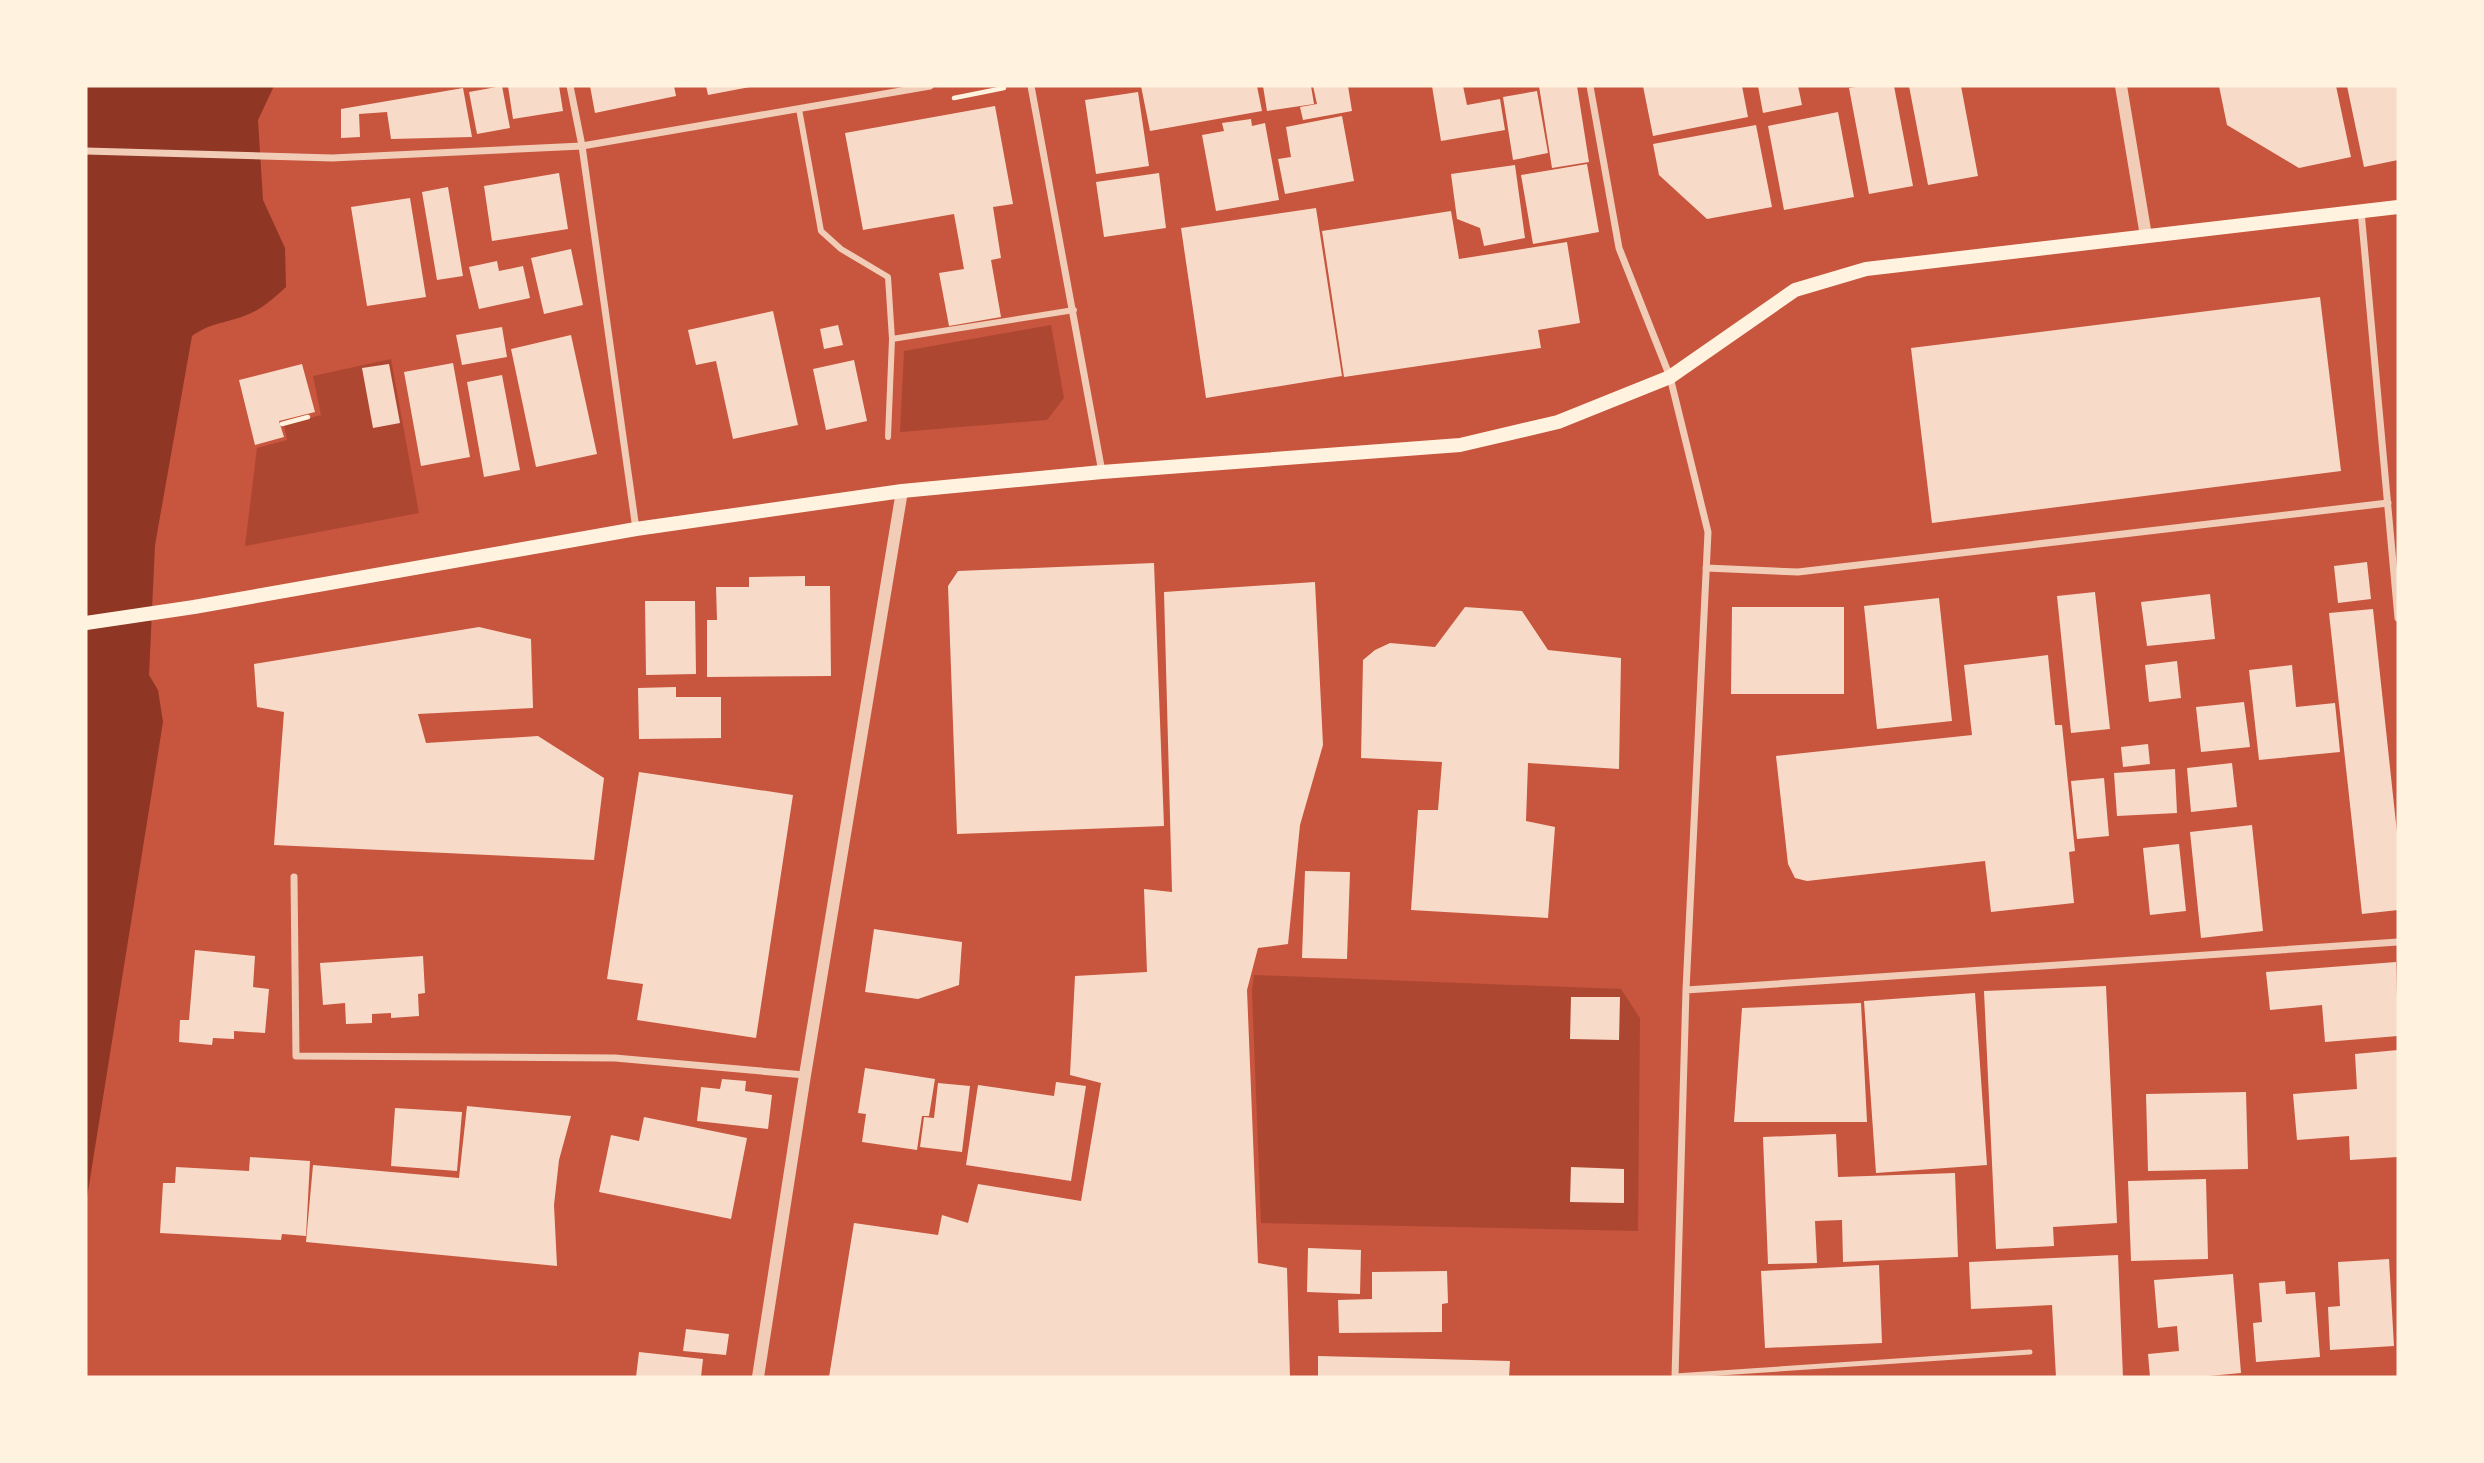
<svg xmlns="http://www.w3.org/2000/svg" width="2484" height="1463" font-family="Inter,sans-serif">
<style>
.green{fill:#ae4732}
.water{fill:#8f3625}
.building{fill:#f7dbc8}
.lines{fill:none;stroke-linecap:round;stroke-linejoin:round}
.path{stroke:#fff3e0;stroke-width:4.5}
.service{stroke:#f1ccb7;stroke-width:5}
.pedestrian{stroke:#f1ccb7;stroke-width:6}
.minor{stroke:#f1ccb7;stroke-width:7}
.tertiary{stroke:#f1ccb7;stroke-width:12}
.secondary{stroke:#fff3e0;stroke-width:14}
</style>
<rect width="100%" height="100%" fill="#c8553d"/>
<path class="green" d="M 1051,325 L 1064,398 L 1047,420 L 900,432 L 904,351 Z
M 391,359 L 419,513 L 245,546 L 257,448 L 287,440 L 284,425 L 321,415 L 313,376 Z
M 1254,975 L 1621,989 L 1640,1018 L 1638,1231 L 1261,1223 L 1252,991 Z"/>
<path class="water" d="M 86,86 L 274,86 L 258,120 L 263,200 L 285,248 L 286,287 C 273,299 261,310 244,316 C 223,324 212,322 192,336 L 155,545 L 149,675 L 158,690 L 163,722 L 86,1204 Z"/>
<path class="building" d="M 502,86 L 510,128 L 477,134 L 469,92 Z
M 508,86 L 559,86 L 563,111 L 513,119 Z
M 590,86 L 674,86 L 676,96 L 595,113 Z
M 706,86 L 750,86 L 750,87 L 708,95 Z
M 1141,86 L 1257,86 L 1262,111 L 1150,131 Z
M 1263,86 L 1311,86 L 1314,104 L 1267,111 Z
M 1313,86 L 1348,86 L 1352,111 L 1303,120 L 1300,107 L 1317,104 Z
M 1432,86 L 1463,86 L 1467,105 L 1500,99 L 1505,130 L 1441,141 Z
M 1539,86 L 1577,86 L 1589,162 L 1552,168 Z
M 1643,86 L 1742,86 L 1748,117 L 1653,136 Z
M 1758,86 L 1798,86 L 1802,105 L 1763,113 Z
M 1863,86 L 1894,86 L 1913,186 L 1869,194 L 1849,88 Z
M 1909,86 L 1961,86 L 1978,176 L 1928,185 Z
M 2219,86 L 2336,86 L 2351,157 L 2299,168 L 2227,125 Z
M 2347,86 L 2398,86 L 2398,160 L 2364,167 Z
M 463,88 L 472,137 L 391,139 L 387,112 L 359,114 L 360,137 L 341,138 L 341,109 Z
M 1537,91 L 1548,153 L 1513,160 L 1503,97 Z
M 1138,92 L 1149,166 L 1096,174 L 1085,100 Z
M 995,106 L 1013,204 L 993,207 L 1001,258 L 991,260 L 1001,317 L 949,326 L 939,273 L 964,269 L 954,214 L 863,230 L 845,133 Z
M 1838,112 L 1854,197 L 1784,210 L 1768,126 Z
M 1342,116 L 1354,181 L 1285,194 L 1278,159 L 1291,157 L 1286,127 Z
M 1251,119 L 1252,126 L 1265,123 L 1279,200 L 1216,211 L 1202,135 L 1224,131 L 1222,123 Z
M 1756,125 L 1772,207 L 1707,219 L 1659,175 L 1653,144 Z
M 1587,164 L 1599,232 L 1533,244 L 1521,175 Z
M 1515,165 L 1525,238 L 1484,246 L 1480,228 L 1457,219 L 1451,174 Z
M 559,173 L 568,229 L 492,241 L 484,186 Z
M 1159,173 L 1166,228 L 1104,237 L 1096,182 Z
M 448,187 L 463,276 L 437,280 L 422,192 Z
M 410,198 L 426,297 L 367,306 L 351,207 Z
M 1316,208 L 1342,376 L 1206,398 L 1181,228 Z
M 1451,211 L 1459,259 L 1567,242 L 1580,323 L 1538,330 L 1541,348 L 1344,377 L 1322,231 Z
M 571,249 L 583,305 L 544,314 L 531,258 Z
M 497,261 L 499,271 L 523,266 L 530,298 L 479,309 L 469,267 Z
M 2320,297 L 2341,471 L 1932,523 L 1911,348 Z
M 773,311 L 798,425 L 733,439 L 716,361 L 696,365 L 688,330 Z
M 838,325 L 843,345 L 824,349 L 820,329 Z
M 502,327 L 507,357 L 462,365 L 456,335 Z
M 571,335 L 597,454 L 536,467 L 511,349 Z
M 854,360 L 867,421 L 826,430 L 813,369 Z
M 453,363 L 470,457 L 421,466 L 404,372 Z
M 302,364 L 315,412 L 279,421 L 284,437 L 255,445 L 239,380 Z
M 389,364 L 400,423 L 373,428 L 362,368 Z
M 502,375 L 520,470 L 484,477 L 467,382 Z
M 2367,562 L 2371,599 L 2338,603 L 2334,566 Z
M 1154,563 L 1164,826 L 957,834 L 948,586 L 958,571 Z
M 805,576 L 805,586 L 830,586 L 831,676 L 707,677 L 707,620 L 717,620 L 716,587 L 749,587 L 749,577 Z
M 1315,582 L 1323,745 L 1300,825 L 1288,944 L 1258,948 L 1247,990 L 1258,1263 L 1287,1268 L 1290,1377 L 829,1377 L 854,1223 L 938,1235 L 942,1215 L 968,1223 L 978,1184 L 1081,1201 L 1101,1083 L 1070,1075 L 1075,976 L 1147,972 L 1144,889 L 1172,892 L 1164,592 Z
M 2095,592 L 2110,729 L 2071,733 L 2057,596 Z
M 2210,594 L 2215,639 L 2147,646 L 2141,602 Z
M 1939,598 L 1952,721 L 1877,729 L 1864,606 Z
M 645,601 L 695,601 L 696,674 L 646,675 Z
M 1465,607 L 1522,611 L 1548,650 L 1621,658 L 1619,769 L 1528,763 L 1526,821 L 1555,827 L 1548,918 L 1411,910 L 1418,810 L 1438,810 L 1442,762 L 1361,758 L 1363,660 L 1375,650 L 1390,643 L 1435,647 Z
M 1732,607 L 1844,607 L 1844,694 L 1731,694 Z
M 2373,609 L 2398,842 L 2398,910 L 2362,914 L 2329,613 Z
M 479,627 L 531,639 L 533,708 L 418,714 L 426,743 L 538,736 L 604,778 L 594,860 L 274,845 L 284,712 L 257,707 L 254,664 Z
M 2048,655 L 2055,725 L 2062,725 L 2075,851 L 2069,852 L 2074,903 L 1991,912 L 1985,861 L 1807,881 L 1795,878 L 1788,864 L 1776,756 L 1972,735 L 1964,665 Z
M 2177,661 L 2181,698 L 2149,702 L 2145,665 Z
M 2292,665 L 2296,707 L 2335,703 L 2340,752 L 2259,760 L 2249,670 Z
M 676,687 L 676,697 L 721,697 L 721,738 L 639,739 L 638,688 Z
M 2244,702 L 2250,747 L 2201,752 L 2196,707 Z
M 2148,744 L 2150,764 L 2123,767 L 2121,747 Z
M 2232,763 L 2237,807 L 2191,812 L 2187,768 Z
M 2175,769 L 2177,813 L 2117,816 L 2114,773 Z
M 639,772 L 793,795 L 756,1038 L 637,1020 L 643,984 L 607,979 Z
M 2104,778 L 2109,836 L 2077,839 L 2071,781 Z
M 2252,825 L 2263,931 L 2201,938 L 2190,832 Z
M 2179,844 L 2186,911 L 2150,915 L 2143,848 Z
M 1305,871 L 1350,872 L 1347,959 L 1302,958 Z
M 874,929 L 962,942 L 959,985 L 918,999 L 865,992 Z
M 195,950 L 255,956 L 253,987 L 269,989 L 265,1033 L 234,1031 L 234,1039 L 213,1038 L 212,1045 L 179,1042 L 180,1020 L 189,1020 Z
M 423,956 L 425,993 L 418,994 L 419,1016 L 391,1018 L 391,1013 L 372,1014 L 372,1023 L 346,1024 L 345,1003 L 323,1005 L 320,963 Z
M 2396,962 L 2398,1036 L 2325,1042 L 2322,1005 L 2270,1010 L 2266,972 Z
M 2106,986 L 2117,1223 L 2053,1227 L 2054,1246 L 1996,1249 L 1984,991 Z
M 1975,993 L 1987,1165 L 1876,1173 L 1864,1001 Z
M 1571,997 L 1620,997 L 1619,1040 L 1570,1039 Z
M 1861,1003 L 1867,1122 L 1734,1122 L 1742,1008 Z
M 2398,1050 L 2398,1157 L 2350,1160 L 2349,1136 L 2297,1140 L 2293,1094 L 2357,1089 L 2355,1054 Z
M 865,1068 L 935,1079 L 929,1116 L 922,1116 L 917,1150 L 862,1142 L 866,1114 L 858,1113 Z
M 722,1079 L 746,1081 L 745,1091 L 772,1095 L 768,1129 L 697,1121 L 701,1087 L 720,1089 Z
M 1056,1082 L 1086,1086 L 1071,1181 L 966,1165 L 978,1085 L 1054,1096 Z
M 938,1083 L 970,1086 L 962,1152 L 920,1147 L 924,1117 L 934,1118 Z
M 2246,1092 L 2248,1169 L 2148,1171 L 2146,1094 Z
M 467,1106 L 571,1116 L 559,1160 L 554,1205 L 557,1266 L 306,1242 L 313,1165 L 459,1178 Z
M 395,1108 L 462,1112 L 457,1171 L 391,1166 Z
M 644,1117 L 747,1138 L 731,1219 L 599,1192 L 611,1135 L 639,1141 Z
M 1836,1134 L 1838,1177 L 1955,1173 L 1958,1257 L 1843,1262 L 1842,1220 L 1815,1221 L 1817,1263 L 1768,1264 L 1763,1137 Z
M 250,1157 L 310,1161 L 306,1236 L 282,1234 L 281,1240 L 160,1233 L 163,1183 L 175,1183 L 176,1167 L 249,1171 Z
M 1571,1167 L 1624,1169 L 1624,1203 L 1570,1202 Z
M 2206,1179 L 2208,1259 L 2131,1261 L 2128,1181 Z
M 1308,1248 L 1361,1250 L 1360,1294 L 1307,1292 Z
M 2118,1255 L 2123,1377 L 2056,1377 L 2052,1305 L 1971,1309 L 1969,1262 Z
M 2389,1259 L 2394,1346 L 2330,1350 L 2328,1307 L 2340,1306 L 2338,1262 Z
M 1879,1265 L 1882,1343 L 1765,1348 L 1761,1271 Z
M 1447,1271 L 1448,1303 L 1442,1304 L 1442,1332 L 1339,1333 L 1338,1300 L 1372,1299 L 1372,1272 Z
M 2233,1274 L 2241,1373 L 2198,1377 L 2150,1377 L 2148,1354 L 2179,1351 L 2177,1326 L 2158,1328 L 2154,1280 Z
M 2285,1281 L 2286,1294 L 2315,1292 L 2320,1357 L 2256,1362 L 2253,1323 L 2262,1322 L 2259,1283 Z
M 686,1329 L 729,1334 L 726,1355 L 683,1351 Z
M 639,1352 L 703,1359 L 701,1377 L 636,1377 Z
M 1318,1356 L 1510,1361 L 1509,1377 L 1318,1377 Z"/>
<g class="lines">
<path class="path" d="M 954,98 L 1004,88
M 282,424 L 308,417"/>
<path class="service" d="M 1675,1376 L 2030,1352"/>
<path class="pedestrian" d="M 799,109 L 821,231 L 841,249 L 888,277 L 892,339 L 888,437
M 892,339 L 1074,310"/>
<path class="minor" d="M 570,86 L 582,146 L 636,529
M 1031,86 L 1102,472
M 1590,86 L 1619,248 L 1670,377 L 1708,532 L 1686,990 L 1675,1377
M 86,151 L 332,158 L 582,146 L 930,86
M 2361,211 L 2398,618
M 1706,568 L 1798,572 L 2388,503
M 294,877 L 296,1056 L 615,1058 L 805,1075
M 1686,990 L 2398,942"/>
<path class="tertiary" d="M 2121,86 L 2146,236
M 758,1377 L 805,1075 L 902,491"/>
<path class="secondary" d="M 86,623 L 194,607 L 636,529 L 902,491 L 1102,472 L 1460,445 L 1558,422 L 1670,377 L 1795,290 L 1866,269 L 2398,207"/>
</g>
<rect width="2484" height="1463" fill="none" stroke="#fff3e0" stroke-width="175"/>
</svg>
